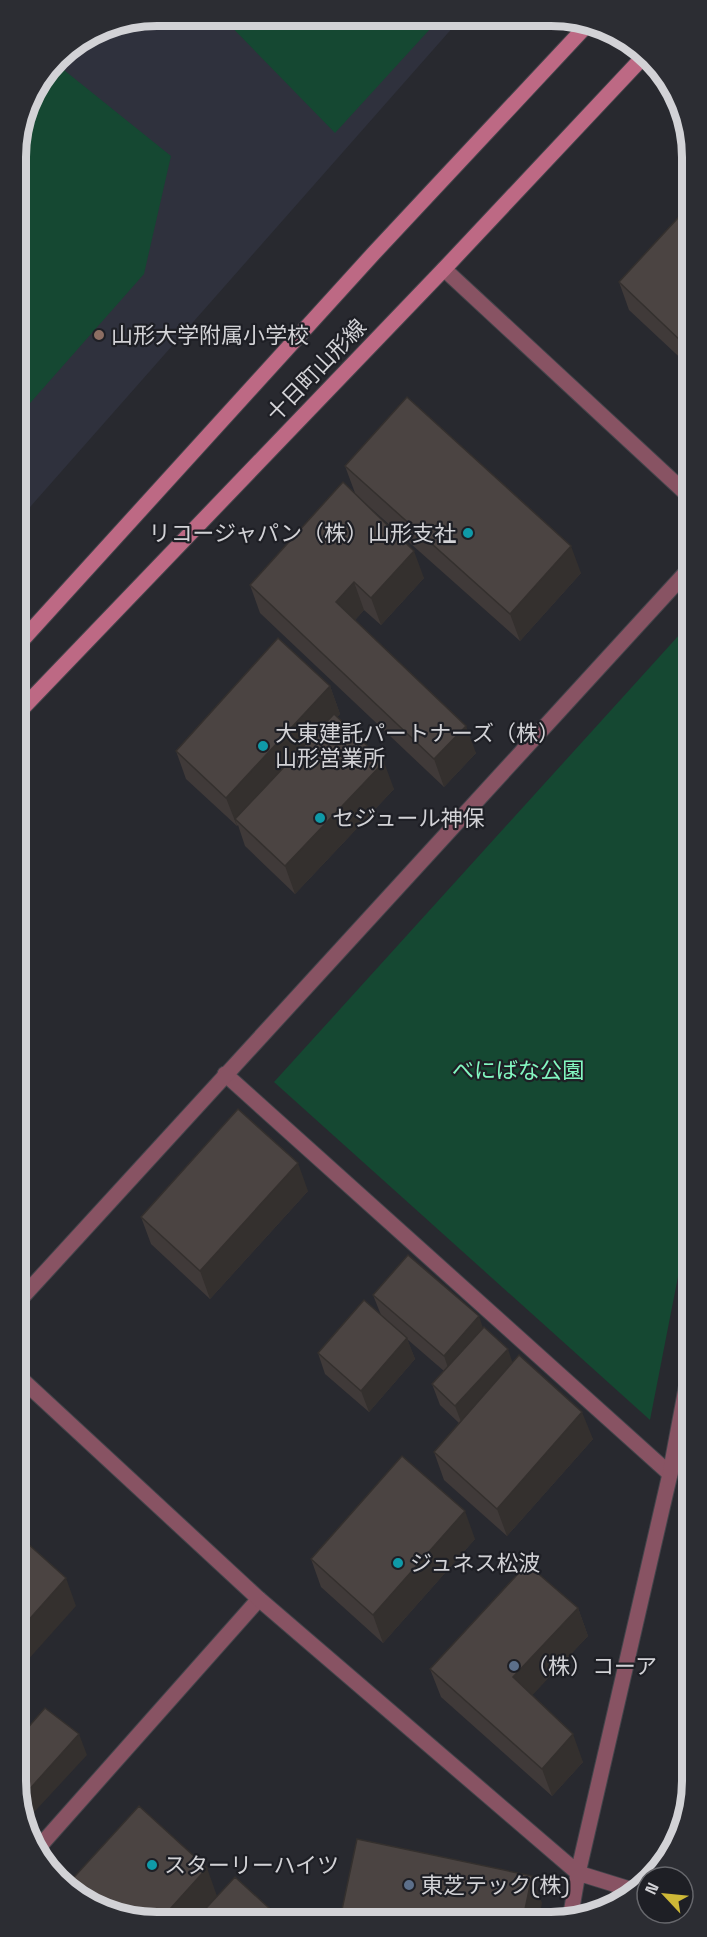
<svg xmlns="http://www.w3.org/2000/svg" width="707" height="1937" font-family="'Space Grotesk','Noto Sans JP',sans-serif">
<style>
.built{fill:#2f313d}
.green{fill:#154832}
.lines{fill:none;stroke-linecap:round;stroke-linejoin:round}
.service-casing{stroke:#43444a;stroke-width:17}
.minor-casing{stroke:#43444a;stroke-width:17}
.secondary-casing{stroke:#43444a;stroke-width:17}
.service{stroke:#885363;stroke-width:15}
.minor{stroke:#885363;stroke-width:15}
.secondary{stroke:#bd6984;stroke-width:15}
.wall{fill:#403a39}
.shaded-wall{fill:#34302e}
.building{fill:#4b4442;stroke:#34302e;stroke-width:1.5}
.education-dot{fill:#8d6e63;stroke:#1e1f25;stroke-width:2}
.culture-dot{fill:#0f9aa8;stroke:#1e1f25;stroke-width:2}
.service-dot{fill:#5c6f8a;stroke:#1e1f25;stroke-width:2}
.labels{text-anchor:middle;stroke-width:4.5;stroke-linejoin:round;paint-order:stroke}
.poi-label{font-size:22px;fill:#d2d2d6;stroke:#1e1f25;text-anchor:start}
.street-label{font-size:22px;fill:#d2d2d6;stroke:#1e1f25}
.park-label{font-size:22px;fill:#83f8c1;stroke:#1e1f25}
.rim{fill:none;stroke:#d2d2d6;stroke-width:8}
</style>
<rect width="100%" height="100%" fill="#28292f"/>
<path class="built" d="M 157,15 L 462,17 L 16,523 L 15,147 L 30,94 L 63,50 L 103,26 Z"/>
<path class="green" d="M 220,15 L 441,17 L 335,133 Z
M 54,62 L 171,156 L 144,274 L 16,419 L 15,147 L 30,94 Z
M 690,623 L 691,1210 L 650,1420 L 274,1082 Z"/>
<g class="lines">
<g class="service-casing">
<path id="service" d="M 225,1074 L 670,1474
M 39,1847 L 259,1599"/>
</g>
<g class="minor-casing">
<path id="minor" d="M 444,269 L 690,497
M 17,1303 L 690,568
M 17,1375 L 259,1599 L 578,1873 L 636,1891
M 570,1919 L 578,1873 L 670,1474 L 691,1362"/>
</g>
<g class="secondary-casing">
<path id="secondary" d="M 16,647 L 374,253 L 589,23
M 16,715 L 444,269 L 646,54"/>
</g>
<use href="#service" class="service"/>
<use href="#minor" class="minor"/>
<use href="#secondary" class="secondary"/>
</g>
<path class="wall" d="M 689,206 L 690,367 L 629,310 L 619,282 Z
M 345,466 L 581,573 L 520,641 L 356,495 L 424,578 L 381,625 L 364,610 L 355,620 L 476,753 L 444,787 L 260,613 L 250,585 L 355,493 Z
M 330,686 L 340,714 L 337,717 L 394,789 L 295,894 L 245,846 L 238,825 L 237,826 L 186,779 L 176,751 Z
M 308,1191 L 210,1299 L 151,1244 L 141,1217 Z
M 373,1295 L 483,1328 L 513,1363 L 593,1439 L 507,1536 L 444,1480 L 434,1452 L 459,1423 L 440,1405 L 432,1384 L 444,1371 L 407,1339 L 415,1359 L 369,1412 L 325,1374 L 318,1353 L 381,1315 Z
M 691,1433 L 691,1486 L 685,1469 Z
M 475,1539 L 383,1643 L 321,1587 L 311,1559 Z
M 578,1608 L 588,1636 L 532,1695 L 583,1762 L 552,1796 L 441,1697 L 430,1669 Z"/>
<path class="shaded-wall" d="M 690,336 L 690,360 L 683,343 Z
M 571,546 L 581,573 L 520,641 L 510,614 Z
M 414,551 L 424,578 L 381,625 L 371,598 Z
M 354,582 L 364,610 L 346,630 L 336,602 Z
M 330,686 L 340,714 L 239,823 L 235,819 L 237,825 L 237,826 L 226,798 Z
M 466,726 L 476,753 L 444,787 L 434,759 Z
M 384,762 L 394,789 L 295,894 L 285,866 Z
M 298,1163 L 308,1191 L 210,1299 L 200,1271 Z
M 479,1316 L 486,1337 L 451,1377 L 444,1356 Z
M 407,1338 L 415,1359 L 369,1412 L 361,1391 Z
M 508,1349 L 515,1370 L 463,1427 L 455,1406 Z
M 582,1412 L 593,1439 L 507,1536 L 497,1509 Z
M 465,1511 L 475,1539 L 383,1643 L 373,1615 Z
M 66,1578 L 76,1606 L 18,1671 L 18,1632 Z
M 578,1608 L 588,1636 L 523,1705 L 513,1677 Z
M 79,1734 L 87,1755 L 25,1822 L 18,1808 L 18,1802 Z
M 573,1734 L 583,1762 L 552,1796 L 542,1769 Z
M 207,1868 L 217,1896 L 196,1919 L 161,1919 Z
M 532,1876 L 542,1903 L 539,1919 L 523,1919 Z"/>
<path class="building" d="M 689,206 L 690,336 L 683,343 L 619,282 Z
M 407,397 L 571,546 L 510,614 L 345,466 Z
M 343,482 L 414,551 L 371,598 L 354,582 L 336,602 L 466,726 L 434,759 L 250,585 Z
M 278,638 L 330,686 L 226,798 L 176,751 Z
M 334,714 L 384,762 L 285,866 L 235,819 Z
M 238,1109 L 298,1163 L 200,1271 L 141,1217 Z
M 408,1255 L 479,1316 L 444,1356 L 373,1295 Z
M 364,1300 L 407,1338 L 361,1391 L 318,1353 Z
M 484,1327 L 508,1349 L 455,1406 L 432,1384 Z
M 519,1355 L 582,1412 L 497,1509 L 434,1452 Z
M 691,1433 L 691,1470 L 685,1469 Z
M 402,1456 L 465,1511 L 373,1615 L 311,1559 Z
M 17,1534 L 66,1578 L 18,1632 Z
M 527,1564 L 578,1608 L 513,1677 L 573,1734 L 542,1769 L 430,1669 Z
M 45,1708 L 79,1734 L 18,1802 L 18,1739 Z
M 139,1806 L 207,1868 L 161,1919 L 129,1919 L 66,1886 Z
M 357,1839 L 532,1876 L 523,1919 L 340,1919 Z
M 235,1877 L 281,1919 L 196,1919 Z"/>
<circle class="education-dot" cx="99" cy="335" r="6"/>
<g class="culture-dot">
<circle cx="468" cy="533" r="6"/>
<circle cx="263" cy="746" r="6"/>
<circle cx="320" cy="818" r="6"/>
<circle cx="398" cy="1563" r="6"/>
<circle cx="152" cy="1865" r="6"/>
</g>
<g class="service-dot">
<circle cx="514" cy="1666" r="6"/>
<circle cx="409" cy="1885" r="6"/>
</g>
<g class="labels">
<g class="poi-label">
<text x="111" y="343">山形大学附属小学校</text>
<text x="456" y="541" text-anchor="end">リコージャパン（株）山形支社</text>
<text x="275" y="741">大東建託パートナーズ（株）<tspan x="275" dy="25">山形営業所</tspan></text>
<text x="332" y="826">セジュール神保</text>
<text x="410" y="1571">ジュネス松波</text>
<text x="526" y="1674">（株）コーア</text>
<text x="164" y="1873">スターリーハイツ</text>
<text x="421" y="1893">東芝テック(株)</text>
</g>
<g class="street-label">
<text transform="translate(316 370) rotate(-46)" y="8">十日町山形線</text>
</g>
<g class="park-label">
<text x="518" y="1078">べにばな公園</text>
</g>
</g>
<path d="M0 0H707V1937H0ZM157 26H551A131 131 0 0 1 682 157V1781A131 131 0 0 1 551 1912H157A131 131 0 0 1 26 1781V157A131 131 0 0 1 157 26Z" fill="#2c2d33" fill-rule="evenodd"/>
<path class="rim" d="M157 26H551A131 131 0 0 1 682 157V1781A131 131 0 0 1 551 1912H157A131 131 0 0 1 26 1781V157A131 131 0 0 1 157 26Z"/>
<g transform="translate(665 1895) rotate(296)"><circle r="28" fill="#1e1f25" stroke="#66676c" stroke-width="1.5"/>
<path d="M0-4.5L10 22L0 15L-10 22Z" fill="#ceb837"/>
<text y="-9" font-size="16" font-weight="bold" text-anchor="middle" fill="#d2d2d6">N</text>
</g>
</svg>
